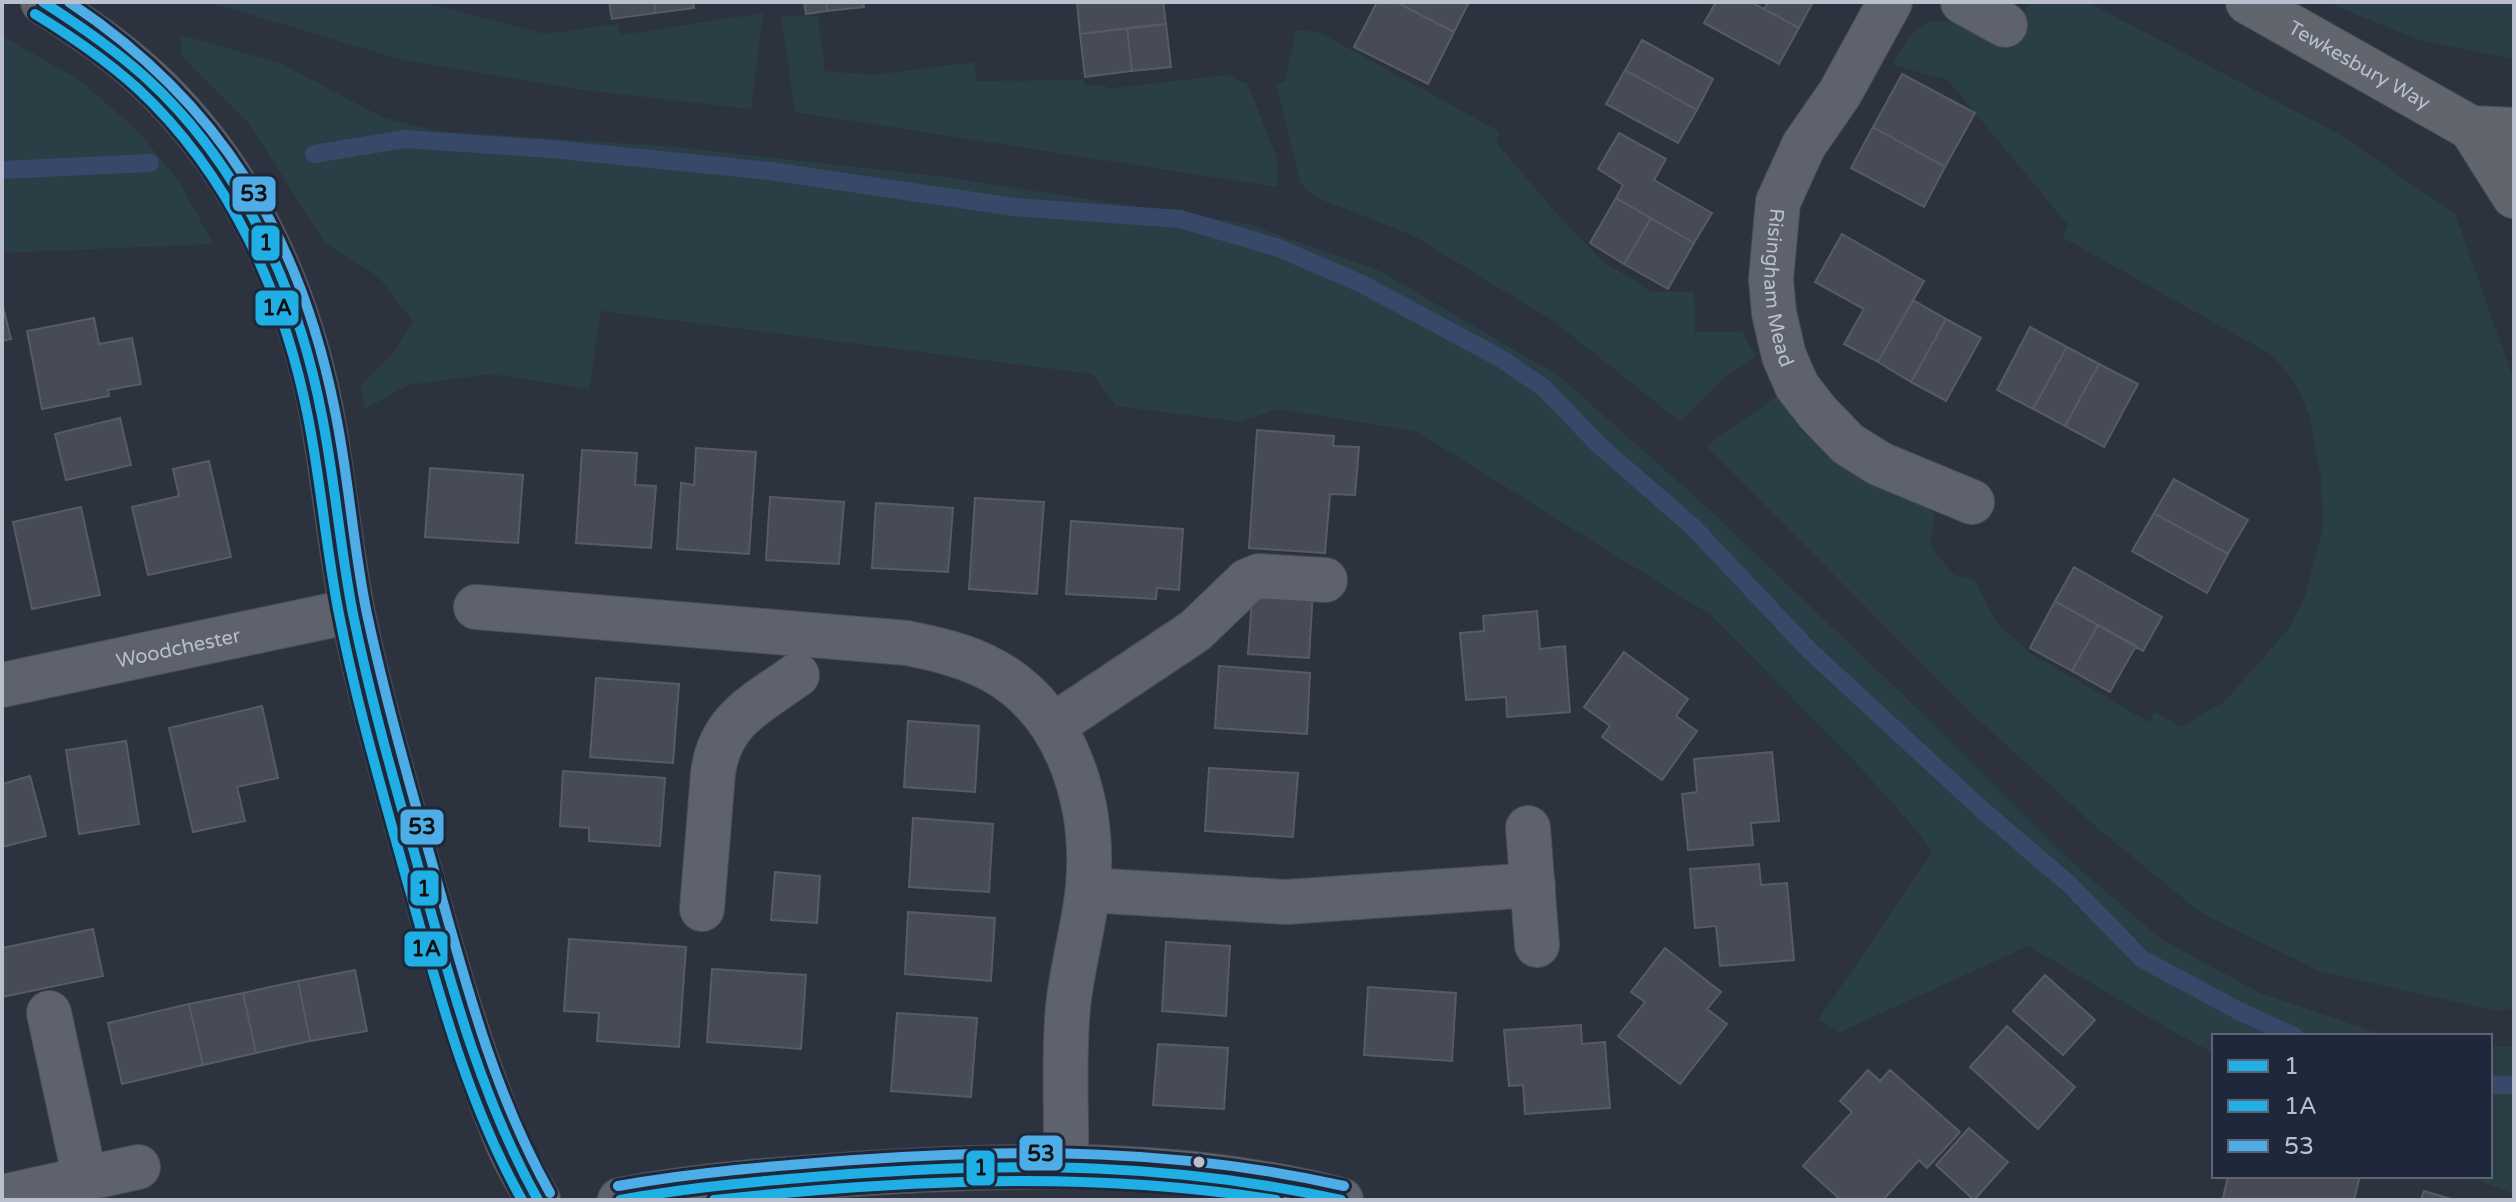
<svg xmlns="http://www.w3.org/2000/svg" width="2516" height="1202" font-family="'Varela Round',sans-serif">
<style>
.green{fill:#293e45}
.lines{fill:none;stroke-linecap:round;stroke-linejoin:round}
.stream{stroke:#384869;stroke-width:18}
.building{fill:#464b55;stroke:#565b65;stroke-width:2}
.minor-casing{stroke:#4a4e56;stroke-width:46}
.major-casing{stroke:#4b505a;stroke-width:46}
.minor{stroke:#5e626c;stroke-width:44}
.major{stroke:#61656d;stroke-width:44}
.bus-1-casing{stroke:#1f283a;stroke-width:16}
.bus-2-casing{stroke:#1f283a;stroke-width:16}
.bus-3-casing{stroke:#1f283a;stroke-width:16}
.bus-1{stroke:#1fafe5;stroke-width:10}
.bus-2{stroke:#1fafe5;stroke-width:10}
.bus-3{stroke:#4eade6;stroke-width:10}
.bus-dot{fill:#b9bfce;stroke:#1f283a;stroke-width:3}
.labels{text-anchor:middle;stroke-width:6;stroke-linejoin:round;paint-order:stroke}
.street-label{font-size:20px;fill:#b9bfce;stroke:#1f283a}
.line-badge{stroke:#1f283a;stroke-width:3}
.pale-badge-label{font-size:22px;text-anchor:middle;font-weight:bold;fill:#111}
</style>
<rect width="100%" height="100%" fill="#2d333e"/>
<path class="green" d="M 209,2 L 422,2 L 545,34 L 617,24 L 620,35 L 763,13 L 751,109 L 575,89 L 402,60 Z
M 2029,2 L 2087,2 L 2339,134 L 2455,214 L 2514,381 L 2514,1008 L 2496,1011 L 2319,971 L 2200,912 L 2095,826 L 1969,711 L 1706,446 L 1777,396 L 1803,432 L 1847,468 L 1929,505 L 1935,517 L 1930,541 L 1933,550 L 1954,575 L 1974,579 L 1997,623 L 2030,653 L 2149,722 L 2155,712 L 2181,727 L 2225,701 L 2290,627 L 2305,595 L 2323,529 L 2321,479 L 2310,416 L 2296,384 L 2272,355 L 2062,237 L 2068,225 L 1948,80 L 1893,65 C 1925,0 1949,18 2003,48 Z
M 2327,2 L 2514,2 L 2514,59 L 2419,40 Z
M 781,16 L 818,16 L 825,71 L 874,75 L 974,62 L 977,81 L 1083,80 L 1084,86 L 1105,85 L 1107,89 L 1226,75 L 1248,84 L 1278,162 L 1277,187 L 795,112 Z
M 1296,30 L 1319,32 L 1500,132 L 1496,142 L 1549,205 L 1601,260 L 1652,292 L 1694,292 L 1695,332 L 1742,332 L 1756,356 L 1730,373 L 1681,422 L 1552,320 L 1412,235 L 1317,198 L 1301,184 L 1276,83 L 1285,82 Z
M 181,35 L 280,63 L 384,118 L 437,131 L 678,147 L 945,177 L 1248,224 L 1380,271 L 1559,376 L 1700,501 L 1922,713 L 2068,859 L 2161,939 L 2260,993 L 2386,1036 L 2214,1036 L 2214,1053 L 2181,1036 L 2028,946 L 1840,1032 L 1818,1020 L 1932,853 L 1916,830 L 1850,756 L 1711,615 L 1416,431 L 1277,409 L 1241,422 L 1116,406 L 1093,374 L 601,311 L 589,389 L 490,374 L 408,385 L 365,409 L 360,385 L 392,355 L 413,322 L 378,276 L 326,244 L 249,124 L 181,55 Z
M 2,36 L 78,79 L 136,129 L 179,181 L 213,244 L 2,253 Z
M 2490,1046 L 2514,1047 L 2514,1194 L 2468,1176 L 2490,1176 Z"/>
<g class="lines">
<path class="stream" d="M 314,154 L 405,139 L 551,149 L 770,171 L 1014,207 L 1180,219 L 1276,247 L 1362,284 L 1500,358 L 1544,388 L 1600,446 L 1693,527 L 1810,651 L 1979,807 L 2069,884 L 2142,959 L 2239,1011 L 2294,1036
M 2,170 L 150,163
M 2490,1085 L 2514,1085"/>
</g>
<path class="building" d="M 609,2 L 654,2 L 656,13 L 612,19 Z
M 654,2 L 693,2 L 694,8 L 656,13 Z
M 804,2 L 826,2 L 827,11 L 806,14 Z
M 826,2 L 863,2 L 864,7 L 827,11 Z
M 1077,2 L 1163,2 L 1166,24 L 1080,34 Z
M 1377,2 L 1396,2 L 1454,32 L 1428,84 L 1354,47 Z
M 1396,2 L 1469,2 L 1454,32 Z
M 1716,2 L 1751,2 L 1799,28 L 1779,64 L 1704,23 Z
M 1768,2 L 1813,2 L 1799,28 L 1764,9 Z
M 1166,24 L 1171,67 L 1132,71 L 1127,28 Z
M 1127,28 L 1132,71 L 1085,77 L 1080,34 Z
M 1642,40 L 1713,79 L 1697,110 L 1625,70 Z
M 1625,70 L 1697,110 L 1678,143 L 1606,104 Z
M 1902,74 L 1975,113 L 1945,167 L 1873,127 Z
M 1873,127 L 1945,167 L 1924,207 L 1851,168 Z
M 1619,133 L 1666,159 L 1654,180 L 1712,213 L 1694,243 L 1616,198 L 1623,185 L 1598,169 Z
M 1616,198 L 1651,218 L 1624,264 L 1590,243 Z
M 1651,218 L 1694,243 L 1668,289 L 1624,264 Z
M 1842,234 L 1924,281 L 1878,362 L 1844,344 L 1864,309 L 1815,282 Z
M 1913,300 L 1946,319 L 1911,382 L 1878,362 Z
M 2,303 L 11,339 L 2,341 Z
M 94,318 L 99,344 L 132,338 L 141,384 L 108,390 L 109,396 L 42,409 L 27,331 Z
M 1946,319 L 1981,338 L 1946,401 L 1911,382 Z
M 2030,327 L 2067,347 L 2033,409 L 1997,390 Z
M 2067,347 L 2099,364 L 2065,426 L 2033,409 Z
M 2099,364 L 2138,384 L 2104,447 L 2065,426 Z
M 120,418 L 131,465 L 66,480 L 55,434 Z
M 1257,430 L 1334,436 L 1333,446 L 1359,447 L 1355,495 L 1330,494 L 1325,553 L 1249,548 Z
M 696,448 L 756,452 L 749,554 L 677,549 L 681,483 L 694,485 Z
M 582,450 L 637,453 L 635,485 L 656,486 L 651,548 L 576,543 Z
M 209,461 L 231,557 L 148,575 L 132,507 L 179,496 L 173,469 Z
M 430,468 L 523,475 L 518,543 L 425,537 Z
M 2174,479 L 2248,520 L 2228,554 L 2154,513 Z
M 770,497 L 844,502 L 839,564 L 766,560 Z
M 975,498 L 1044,502 L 1037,594 L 969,589 Z
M 876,503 L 953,508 L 948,572 L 872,568 Z
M 81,507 L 100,595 L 32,609 L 13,522 Z
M 2154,513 L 2228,554 L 2207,593 L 2132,551 Z
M 1071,521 L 1183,529 L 1179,590 L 1157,588 L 1156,599 L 1066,594 Z
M 2074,567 L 2162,617 L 2143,651 L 2055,601 Z
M 1253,585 L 1313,590 L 1309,658 L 1248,654 Z
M 2055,601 L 2098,625 L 2072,671 L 2030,648 Z
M 1537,611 L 1540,649 L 1565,646 L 1570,712 L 1507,717 L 1506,697 L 1466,700 L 1460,633 L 1484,631 L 1483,616 Z
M 2098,625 L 2136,646 L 2110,692 L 2072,671 Z
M 1624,652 L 1688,699 L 1676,716 L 1697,731 L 1662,780 L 1602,737 L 1610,726 L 1584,707 Z
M 1219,666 L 1310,673 L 1307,734 L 1215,728 Z
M 596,678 L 679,684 L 673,763 L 590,757 Z
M 262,706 L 278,778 L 237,787 L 245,821 L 193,832 L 169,728 Z
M 908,721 L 979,726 L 975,792 L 904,787 Z
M 126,741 L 139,824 L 79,834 L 66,750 Z
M 1772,752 L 1779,821 L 1751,823 L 1753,845 L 1688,850 L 1682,794 L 1697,792 L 1694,759 Z
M 1209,768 L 1298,773 L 1293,837 L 1205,831 Z
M 563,771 L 665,778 L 660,846 L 589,841 L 589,828 L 560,826 Z
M 30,776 L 46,836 L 2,847 L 2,784 Z
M 913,818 L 993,824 L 989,892 L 909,887 Z
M 1759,864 L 1761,885 L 1787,883 L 1794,960 L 1720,966 L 1716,926 L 1695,928 L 1690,869 Z
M 775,872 L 820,876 L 817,923 L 771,920 Z
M 908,912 L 995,918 L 991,981 L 905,974 Z
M 93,929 L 103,976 L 2,997 L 2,948 Z
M 569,939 L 686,947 L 679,1047 L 597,1041 L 599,1013 L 564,1011 Z
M 1166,942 L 1230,946 L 1226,1016 L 1162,1011 Z
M 1665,948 L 1721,992 L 1707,1009 L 1727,1024 L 1680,1084 L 1618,1036 L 1645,1002 L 1631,992 Z
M 712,969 L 806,975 L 801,1049 L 707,1042 Z
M 355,970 L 367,1031 L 310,1041 L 298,981 Z
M 2045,975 L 2095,1020 L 2063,1055 L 2013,1011 Z
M 298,981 L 310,1041 L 256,1053 L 243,993 Z
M 1368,987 L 1456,993 L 1452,1061 L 1364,1055 Z
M 243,993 L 256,1053 L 203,1065 L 189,1004 Z
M 189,1004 L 203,1065 L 122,1084 L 108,1023 Z
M 897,1013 L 977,1018 L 971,1097 L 891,1091 Z
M 1581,1025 L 1582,1044 L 1605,1042 L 1610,1108 L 1525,1114 L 1523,1085 L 1509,1086 L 1504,1030 Z
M 2007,1026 L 2075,1087 L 2038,1129 L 1970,1067 Z
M 1158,1044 L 1228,1048 L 1224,1109 L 1153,1105 Z
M 1868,1070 L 1880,1081 L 1890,1070 L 1960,1132 L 1927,1168 L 1919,1160 L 1883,1200 L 1841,1200 L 1803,1166 L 1852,1112 L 1840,1101 Z
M 1969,1128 L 2008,1162 L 1974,1200 L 1936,1165 Z
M 2228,1176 L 2360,1176 L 2354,1200 L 2233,1200 L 2223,1198 Z
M 2424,1191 L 2454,1200 L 2421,1200 Z"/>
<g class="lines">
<g class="minor-casing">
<g id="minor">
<path d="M 43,2 C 84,28 125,56 160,91 C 248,179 299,294 322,415 C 334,481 340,548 353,614 C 371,701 396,787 420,873 C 445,963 471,1054 507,1141 C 515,1161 527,1180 538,1200"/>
<path id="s1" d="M 1890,2 L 1840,93 L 1804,145 L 1778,202 L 1771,279 L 1774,313 L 1784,356 L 1797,386 L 1818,413 L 1848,444 L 1880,464 L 1972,502"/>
<path d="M 1963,2 L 2005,25"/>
<path d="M 476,607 L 907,643 C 937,649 967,656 994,671 C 1069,713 1095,805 1088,887 C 1084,927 1072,967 1068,1007 C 1063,1060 1067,1113 1066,1166"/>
<path id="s2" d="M 2,685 L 352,611"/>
<path d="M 1054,725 L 1195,631 L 1247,581 L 1259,576 L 1325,580"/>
<path d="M 1528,828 L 1537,945"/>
<path d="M 1088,890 L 1286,902 L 1533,885"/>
<path d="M 702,909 L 713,773 C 720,719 757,704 797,675"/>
<path d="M 49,1013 L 85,1179"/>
<path d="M 2,1197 L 138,1167"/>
<path d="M 620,1200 C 702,1184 785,1179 869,1173 C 1027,1163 1186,1160 1341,1200"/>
</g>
</g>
<g class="major-casing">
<g id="major">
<path id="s3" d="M 2248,2 L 2471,128 L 2514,130"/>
<path d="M 2471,128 L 2514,196"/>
</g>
</g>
<use href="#minor" class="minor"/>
<use href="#major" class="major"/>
<g class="bus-1-casing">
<path id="bus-1" d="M 43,2 C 79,25 114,49 145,77 C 242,165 298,290 322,416 C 335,481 340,548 353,614 C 371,702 396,788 420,873 C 451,985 481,1098 538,1200
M 620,1200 C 696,1186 773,1180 850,1174 C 1019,1162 1175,1163 1341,1200"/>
</g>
<g class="bus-2-casing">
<path id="bus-2" d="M 35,14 C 71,36 106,60 137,88 C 230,174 284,295 308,417 C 321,482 326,549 339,614 C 356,702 382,790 406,877 C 437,986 466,1101 522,1200
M 714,1200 C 900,1180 1090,1170 1276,1200"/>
</g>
<g class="bus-3-casing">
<path id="bus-3" d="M 69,2 C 220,102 300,235 335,411 C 349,478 353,547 367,614 C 386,702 411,789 436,877 C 466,985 495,1095 550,1193
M 618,1186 C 696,1172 774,1166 854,1160 C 1022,1148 1179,1149 1344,1186"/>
</g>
<use href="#bus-1" class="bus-1"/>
<use href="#bus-2" class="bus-2"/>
<use href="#bus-3" class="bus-3"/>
</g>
<circle class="bus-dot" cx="1199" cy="1162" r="7"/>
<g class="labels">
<g class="street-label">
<text dy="7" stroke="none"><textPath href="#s3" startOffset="128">Tewkesbury Way</textPath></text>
<text dy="7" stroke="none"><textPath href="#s1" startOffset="316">Risingham Mead</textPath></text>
<text dy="7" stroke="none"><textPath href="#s2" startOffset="180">Woodchester</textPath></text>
</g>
</g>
<g class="line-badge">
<rect x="231" y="175" width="46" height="38" rx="8" fill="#4eade6"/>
<rect x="250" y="224" width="31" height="38" rx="8" fill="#1fafe5"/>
<rect x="254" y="289" width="46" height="38" rx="8" fill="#1fafe5"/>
<rect x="399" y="808" width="46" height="38" rx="8" fill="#4eade6"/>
<rect x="409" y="869" width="31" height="38" rx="8" fill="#1fafe5"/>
<rect x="403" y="930" width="46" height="38" rx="8" fill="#1fafe5"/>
<rect x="1018" y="1134" width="46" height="38" rx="8" fill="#4eade6"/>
<rect x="965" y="1149" width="31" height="38" rx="8" fill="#1fafe5"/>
</g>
<g class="pale-badge-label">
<text x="254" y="201">53</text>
<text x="266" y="250">1</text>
<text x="277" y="315">1A</text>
<text x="422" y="834">53</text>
<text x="424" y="896">1</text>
<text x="426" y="956">1A</text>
<text x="1041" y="1161">53</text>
<text x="981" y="1175">1</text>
</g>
<rect width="2516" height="1202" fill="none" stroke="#b9bfce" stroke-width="8"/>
<rect x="2212" y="1034" width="280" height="144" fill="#1f283a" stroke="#5d6475" stroke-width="2"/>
<rect x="2228" y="1060" width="40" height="12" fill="#1fafe5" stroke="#5d6475" stroke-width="2"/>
<text x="2284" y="1074" font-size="24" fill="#b9bfce">1</text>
<rect x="2228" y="1100" width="40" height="12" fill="#1fafe5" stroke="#5d6475" stroke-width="2"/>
<text x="2284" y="1114" font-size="24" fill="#b9bfce">1A</text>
<rect x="2228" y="1140" width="40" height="12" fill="#4eade6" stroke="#5d6475" stroke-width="2"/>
<text x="2284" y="1154" font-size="24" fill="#b9bfce">53</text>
</svg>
